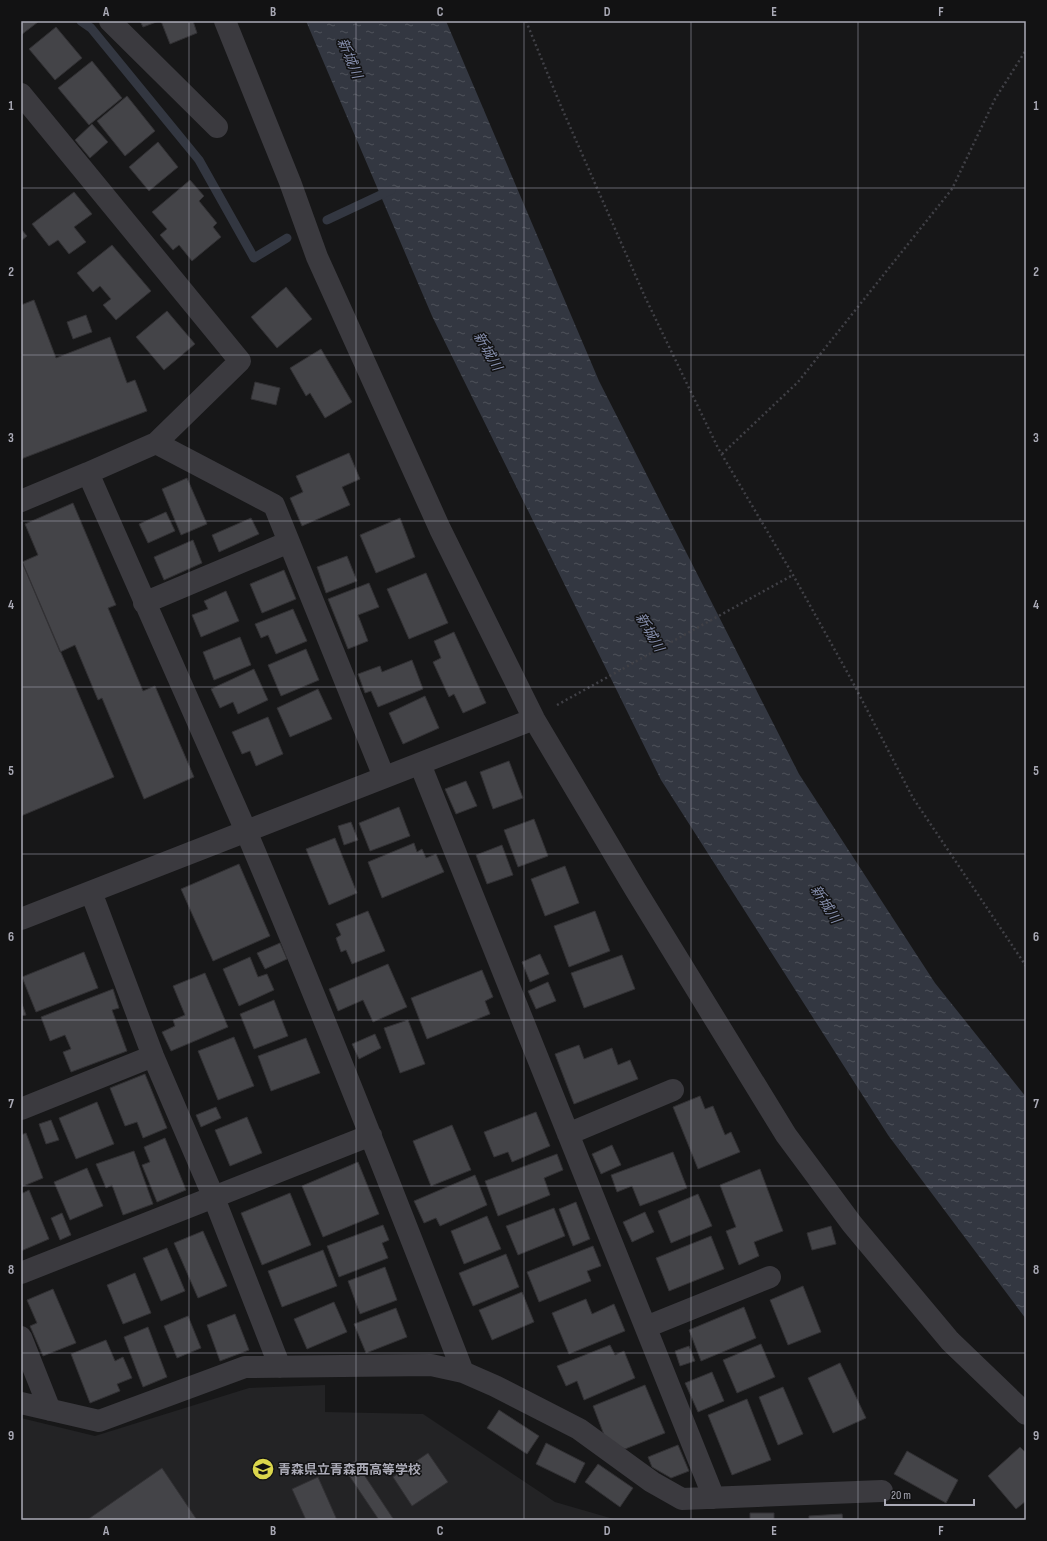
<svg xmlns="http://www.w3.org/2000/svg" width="1047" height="1541" font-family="'Sofia Sans Condensed','Noto Sans JP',sans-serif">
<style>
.built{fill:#232325}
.water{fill:url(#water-ripples)}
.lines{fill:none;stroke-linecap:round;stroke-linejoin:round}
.stream{stroke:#333741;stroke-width:9}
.building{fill:#444448;stroke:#323134}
.path{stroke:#404046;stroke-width:2.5;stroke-dasharray:2 3;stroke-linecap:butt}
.minor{stroke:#3b3a3f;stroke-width:22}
.grid{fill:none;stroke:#aaaab6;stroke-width:1;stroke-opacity:0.55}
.labels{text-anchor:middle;stroke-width:3;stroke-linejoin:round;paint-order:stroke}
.poi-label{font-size:13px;font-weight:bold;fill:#aaaab6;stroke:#121213;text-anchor:start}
.water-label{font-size:14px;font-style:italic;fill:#868fad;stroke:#121213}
.neatline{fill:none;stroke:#aaaab6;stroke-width:1.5}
.grid-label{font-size:13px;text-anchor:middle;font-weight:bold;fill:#aaaab6}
</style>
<defs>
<pattern id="water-ripples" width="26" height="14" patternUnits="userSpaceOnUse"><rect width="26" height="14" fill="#333741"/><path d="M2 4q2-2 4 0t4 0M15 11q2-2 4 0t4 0" fill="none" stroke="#4e515a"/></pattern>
</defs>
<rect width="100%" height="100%" fill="#171718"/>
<path class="built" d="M 325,1385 L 325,1412 L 423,1414 L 555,1502 L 617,1520 L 21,1520 L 21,1418 L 95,1436 L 249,1388 Z"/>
<path class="water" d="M 306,21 L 446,21 L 599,381 L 799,774 L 935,983 L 1026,1097 L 1026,1319 L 888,1135 L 661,780 L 432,316 Z"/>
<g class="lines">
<path class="stream" d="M 81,21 L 91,28 L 199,160 L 254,258 L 287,238
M 327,220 L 391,190"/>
</g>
<path class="building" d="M 21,21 L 37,21 L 38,22 L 21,35 Z
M 140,21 L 159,21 L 143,27 Z
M 161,21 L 193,21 L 197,33 L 170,44 Z
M 56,27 L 82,58 L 55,80 L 29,49 Z
M 92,61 L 122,98 L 89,125 L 58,88 Z
M 127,96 L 155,131 L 125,156 L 97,121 Z
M 92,124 L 108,142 L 90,158 L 75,140 Z
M 158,142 L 178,167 L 149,191 L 129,167 Z
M 190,180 L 204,196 L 199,201 L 217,223 L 213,227 L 221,237 L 192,261 L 179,245 L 173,250 L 160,235 L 167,229 L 152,212 Z
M 74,192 L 92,214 L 74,227 L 86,242 L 69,254 L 58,240 L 49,246 L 32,224 Z
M 21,229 L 27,236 L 21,241 Z
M 112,245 L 151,291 L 116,320 L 103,305 L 111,299 L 100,286 L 93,292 L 77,273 Z
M 286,287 L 312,319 L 277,348 L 251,317 Z
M 34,300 L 56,358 L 110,337 L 127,383 L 135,380 L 147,411 L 21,459 L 21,305 Z
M 167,311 L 195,344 L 164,370 L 136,337 Z
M 86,315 L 92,332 L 73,339 L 67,322 Z
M 321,349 L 352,402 L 325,418 L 310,393 L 306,396 L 290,368 Z
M 255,382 L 280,388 L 276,405 L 251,399 Z
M 349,453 L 360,479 L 342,487 L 350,505 L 302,526 L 290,498 L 303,492 L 296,476 Z
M 187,478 L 207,524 L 181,535 L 162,489 Z
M 73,503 L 116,605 L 108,608 L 143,691 L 155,686 L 194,777 L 144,799 L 102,698 L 98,700 L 75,645 L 60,652 L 22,562 L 38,555 L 25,524 Z
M 166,512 L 175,531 L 148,543 L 139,524 Z
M 251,518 L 259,534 L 219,552 L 212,535 Z
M 400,518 L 415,557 L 376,573 L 360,535 Z
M 193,540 L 202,563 L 164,580 L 154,557 Z
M 347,556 L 357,581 L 326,593 L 317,567 Z
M 21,559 L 114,777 L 21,816 Z
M 284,570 L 296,599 L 262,613 L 250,584 Z
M 426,573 L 448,623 L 409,639 L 387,589 Z
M 369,583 L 379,607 L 358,615 L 368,641 L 348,649 L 328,599 Z
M 226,591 L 239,621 L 201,637 L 192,615 L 208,609 L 204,601 Z
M 293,609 L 307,641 L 276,654 L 268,635 L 261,638 L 255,624 Z
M 454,632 L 486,703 L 463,713 L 454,694 L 449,697 L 433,662 L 441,658 L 434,641 Z
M 240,637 L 251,665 L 214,680 L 203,652 Z
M 306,649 L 319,680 L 281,696 L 268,665 Z
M 412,660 L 423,689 L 378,707 L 371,691 L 365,693 L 358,674 L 380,666 L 382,672 Z
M 254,669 L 268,700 L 238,714 L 233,702 L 220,708 L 211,689 Z
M 318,689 L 332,719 L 290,737 L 277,708 Z
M 425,696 L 439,728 L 403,744 L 389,713 Z
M 268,717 L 283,754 L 256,766 L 250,751 L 242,754 L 232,732 Z
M 509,761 L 523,798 L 493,809 L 480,772 Z
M 466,781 L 477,806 L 456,814 L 445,789 Z
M 399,807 L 410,836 L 370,851 L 359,823 Z
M 534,819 L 548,856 L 518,867 L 504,830 Z
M 351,822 L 358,840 L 344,845 L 338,826 Z
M 335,838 L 357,893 L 329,905 L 306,849 Z
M 414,843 L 417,852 L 422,849 L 426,858 L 436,854 L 444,872 L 382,898 L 368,862 Z
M 502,845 L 513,875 L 487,884 L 476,855 Z
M 239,864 L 270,936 L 213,961 L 181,889 Z
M 565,866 L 579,903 L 545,916 L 531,879 Z
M 368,911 L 385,951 L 352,964 L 346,950 L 341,952 L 336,938 L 341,935 L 336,924 Z
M 595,911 L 610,951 L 569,967 L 554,926 Z
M 280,943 L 287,959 L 265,969 L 257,953 Z
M 84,952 L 98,988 L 36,1012 L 22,977 Z
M 540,954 L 549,974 L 530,982 L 522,962 Z
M 622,955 L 635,989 L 584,1008 L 571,973 Z
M 250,957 L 258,977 L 267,974 L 274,990 L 239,1006 L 223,969 Z
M 388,964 L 407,1007 L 373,1022 L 363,1000 L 338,1011 L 329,989 Z
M 482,970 L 493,997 L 485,1001 L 490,1014 L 427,1039 L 411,998 Z
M 205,973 L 228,1027 L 171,1051 L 162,1032 L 175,1026 L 173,1020 L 185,1015 L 173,986 Z
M 548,982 L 556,1001 L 536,1009 L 528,991 Z
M 113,989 L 119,1008 L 112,1010 L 127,1051 L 71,1072 L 63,1052 L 71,1049 L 65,1035 L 50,1041 L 41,1017 Z
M 274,1000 L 288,1036 L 254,1049 L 240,1014 Z
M 21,1001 L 26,1015 L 21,1016 Z
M 408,1020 L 425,1064 L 400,1073 L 384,1028 Z
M 375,1034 L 381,1048 L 359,1059 L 352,1044 Z
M 234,1037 L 254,1086 L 218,1100 L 198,1051 Z
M 306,1038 L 320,1073 L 271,1091 L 258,1056 Z
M 579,1045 L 584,1059 L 612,1048 L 618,1065 L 630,1060 L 638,1079 L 574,1104 L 555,1054 Z
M 145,1074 L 167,1128 L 143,1138 L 137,1122 L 125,1126 L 110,1088 Z
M 700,1096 L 705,1109 L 713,1106 L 725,1135 L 731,1132 L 740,1152 L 698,1169 L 673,1107 Z
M 97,1102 L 114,1144 L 76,1159 L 59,1118 Z
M 216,1107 L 221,1118 L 201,1127 L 196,1115 Z
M 536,1112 L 550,1146 L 512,1162 L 508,1152 L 494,1157 L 484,1132 Z
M 247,1117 L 262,1153 L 230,1166 L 215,1130 Z
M 51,1120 L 59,1140 L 46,1144 L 39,1124 Z
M 452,1125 L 471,1170 L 431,1186 L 413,1141 Z
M 26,1133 L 43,1178 L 21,1187 L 21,1135 Z
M 165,1138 L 186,1190 L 157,1202 L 142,1165 L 150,1162 L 144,1147 Z
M 612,1145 L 621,1165 L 601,1174 L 592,1154 Z
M 134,1151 L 153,1204 L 123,1215 L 112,1185 L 106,1188 L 96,1164 Z
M 673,1152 L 687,1188 L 640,1206 L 632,1186 L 617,1192 L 611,1175 Z
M 557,1154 L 563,1170 L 544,1178 L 550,1195 L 498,1216 L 485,1181 Z
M 358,1162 L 379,1214 L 323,1237 L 302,1186 Z
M 87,1168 L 103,1206 L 70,1220 L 54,1182 Z
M 760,1169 L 783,1231 L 754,1242 L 759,1256 L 739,1265 L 726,1231 L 736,1227 L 720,1185 Z
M 475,1175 L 487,1205 L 440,1226 L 436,1218 L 424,1223 L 414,1201 Z
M 29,1190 L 49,1239 L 21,1251 L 21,1194 Z
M 290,1193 L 311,1245 L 262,1265 L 241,1213 Z
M 698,1194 L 712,1226 L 671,1243 L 658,1211 Z
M 576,1202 L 590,1239 L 573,1246 L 559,1209 Z
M 554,1208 L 565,1236 L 518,1255 L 506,1226 Z
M 645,1212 L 654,1232 L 632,1242 L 623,1222 Z
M 62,1213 L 71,1235 L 60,1240 L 51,1218 Z
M 487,1216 L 501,1249 L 464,1264 L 451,1231 Z
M 383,1225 L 389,1240 L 382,1243 L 388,1258 L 339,1277 L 327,1246 Z
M 831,1226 L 836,1244 L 812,1250 L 807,1233 Z
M 203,1231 L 227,1286 L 198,1298 L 174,1243 Z
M 711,1236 L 724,1269 L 669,1291 L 656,1258 Z
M 593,1246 L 601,1266 L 587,1271 L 591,1281 L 539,1302 L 527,1272 Z
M 167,1248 L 185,1291 L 161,1301 L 143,1258 Z
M 323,1250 L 337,1286 L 282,1307 L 268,1271 Z
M 506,1254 L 519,1287 L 473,1306 L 459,1273 Z
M 385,1267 L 397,1300 L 360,1314 L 348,1281 Z
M 135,1273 L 151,1313 L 123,1324 L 107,1285 Z
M 803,1286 L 821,1332 L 788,1345 L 770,1300 Z
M 53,1289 L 76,1343 L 43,1356 L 30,1326 L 37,1323 L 27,1300 Z
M 522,1292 L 534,1322 L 492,1340 L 479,1310 Z
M 586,1299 L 592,1314 L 614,1304 L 625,1331 L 569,1354 L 552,1313 Z
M 334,1302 L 347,1332 L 307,1349 L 294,1319 Z
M 744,1307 L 756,1338 L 701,1361 L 689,1330 Z
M 396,1308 L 407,1337 L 366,1353 L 354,1324 Z
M 235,1314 L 249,1350 L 220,1361 L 207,1325 Z
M 188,1316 L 201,1348 L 177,1358 L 164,1326 Z
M 148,1327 L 167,1377 L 143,1387 L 124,1337 Z
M 106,1340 L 115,1361 L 123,1357 L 132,1378 L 117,1384 L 120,1391 L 90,1403 L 71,1354 Z
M 761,1344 L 775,1377 L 737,1393 L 723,1360 Z
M 610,1345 L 615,1355 L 624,1351 L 635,1378 L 584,1400 L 577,1381 L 566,1386 L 557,1366 Z
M 689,1346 L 695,1361 L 680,1366 L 675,1351 Z
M 840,1363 L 866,1418 L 833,1433 L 808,1378 Z
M 712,1372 L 724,1401 L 698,1412 L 685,1383 Z
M 645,1385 L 665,1433 L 625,1449 L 606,1440 L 593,1406 Z
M 783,1387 L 803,1434 L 778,1445 L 759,1397 Z
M 747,1399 L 771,1460 L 732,1475 L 708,1415 Z
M 499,1410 L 539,1436 L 527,1454 L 487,1428 Z
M 546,1443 L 585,1463 L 575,1483 L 536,1464 Z
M 678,1445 L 689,1471 L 671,1478 L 652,1467 L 648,1457 Z
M 1020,1447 L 1026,1453 L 1026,1501 L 1016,1509 L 988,1476 Z
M 907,1451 L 958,1480 L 946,1503 L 894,1474 Z
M 428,1453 L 448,1482 L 412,1506 L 393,1477 Z
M 355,1461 L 394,1520 L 379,1520 L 344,1468 Z
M 598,1464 L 633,1488 L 620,1507 L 585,1482 Z
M 162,1468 L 197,1520 L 87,1520 Z
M 318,1477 L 337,1520 L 306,1520 L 292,1489 Z
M 750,1513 L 774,1513 L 774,1520 L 750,1520 Z
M 842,1514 L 843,1520 L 809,1520 L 809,1516 Z"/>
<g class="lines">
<path class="path" d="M 526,21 L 560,104 L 645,297 L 718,448 L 793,575 L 851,679 L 913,798 L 1026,966
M 722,454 L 798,382 L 952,189 L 995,99 L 1026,50
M 557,705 L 793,575"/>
<path class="minor" d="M 110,21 L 217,127
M 225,21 L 290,182 L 317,257 L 440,529 L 534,719 L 635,889 L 786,1135 L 852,1224 L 950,1341 L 1026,1414
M 21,94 L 240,361 L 156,443
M 88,473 L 156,443 L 274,505 L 384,777
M 21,501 L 88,473 C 140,593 194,711 246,831 C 322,1010 393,1191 463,1372
M 144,603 L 289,542
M 420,764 L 714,1498
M 91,892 L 153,1056 L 214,1198 L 280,1367
M 21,919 L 534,719
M 21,1109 L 153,1056
M 568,1134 L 673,1090
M 21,1273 L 371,1135
M 646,1327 L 770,1277
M 21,1337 L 50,1410
M 21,1403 L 99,1421 L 245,1367 L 431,1365 L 463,1372 L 495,1386 L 579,1429 L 652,1482 L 682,1499 L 882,1491"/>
</g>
<path class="grid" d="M 189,21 L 189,1520M 356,21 L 356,1520M 524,21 L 524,1520M 691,21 L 691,1520M 858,21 L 858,1520M 21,188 L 1026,188M 21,355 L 1026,355M 21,521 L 1026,521M 21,687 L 1026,687M 21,854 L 1026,854M 21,1020 L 1026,1020M 21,1186 L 1026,1186M 21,1353 L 1026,1353"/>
<defs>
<g id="school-disc" transform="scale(1.15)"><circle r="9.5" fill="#dbd64c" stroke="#121213"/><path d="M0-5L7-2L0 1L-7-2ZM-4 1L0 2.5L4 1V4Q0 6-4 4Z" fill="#111"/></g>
</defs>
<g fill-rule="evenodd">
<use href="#school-disc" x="263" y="1469"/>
</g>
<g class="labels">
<g class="poi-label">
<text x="278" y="1474">青森県立青森西高等学校</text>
</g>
<g class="water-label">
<text transform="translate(350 58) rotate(67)" y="5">新城川</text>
<text transform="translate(488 351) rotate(60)" y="5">新城川</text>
<text transform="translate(650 632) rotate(60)" y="5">新城川</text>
<text transform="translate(826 904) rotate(57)" y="5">新城川</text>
</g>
</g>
<rect width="1047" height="1541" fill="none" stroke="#121213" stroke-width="44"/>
<path d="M885 1499v6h89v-6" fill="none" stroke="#aaaab6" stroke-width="2"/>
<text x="891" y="1499" font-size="12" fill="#aaaab6" stroke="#121213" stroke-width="3" paint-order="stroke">20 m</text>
<rect x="22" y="22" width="1003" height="1497" class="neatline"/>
<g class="grid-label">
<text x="106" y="16">A</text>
<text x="273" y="16">B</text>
<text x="440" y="16">C</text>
<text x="607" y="16">D</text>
<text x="774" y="16">E</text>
<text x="941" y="16">F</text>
<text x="11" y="110">1</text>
<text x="1036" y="110">1</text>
<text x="11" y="276">2</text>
<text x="1036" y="276">2</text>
<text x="11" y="442">3</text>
<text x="1036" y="442">3</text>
<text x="11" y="609">4</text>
<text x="1036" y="609">4</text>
<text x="11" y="775">5</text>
<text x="1036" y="775">5</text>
<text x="11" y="941">6</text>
<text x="1036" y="941">6</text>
<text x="11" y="1108">7</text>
<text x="1036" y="1108">7</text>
<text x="11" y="1274">8</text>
<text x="1036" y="1274">8</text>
<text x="11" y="1440">9</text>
<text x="1036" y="1440">9</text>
<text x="106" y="1535">A</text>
<text x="273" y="1535">B</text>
<text x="440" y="1535">C</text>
<text x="607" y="1535">D</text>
<text x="774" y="1535">E</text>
<text x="941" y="1535">F</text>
</g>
</svg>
